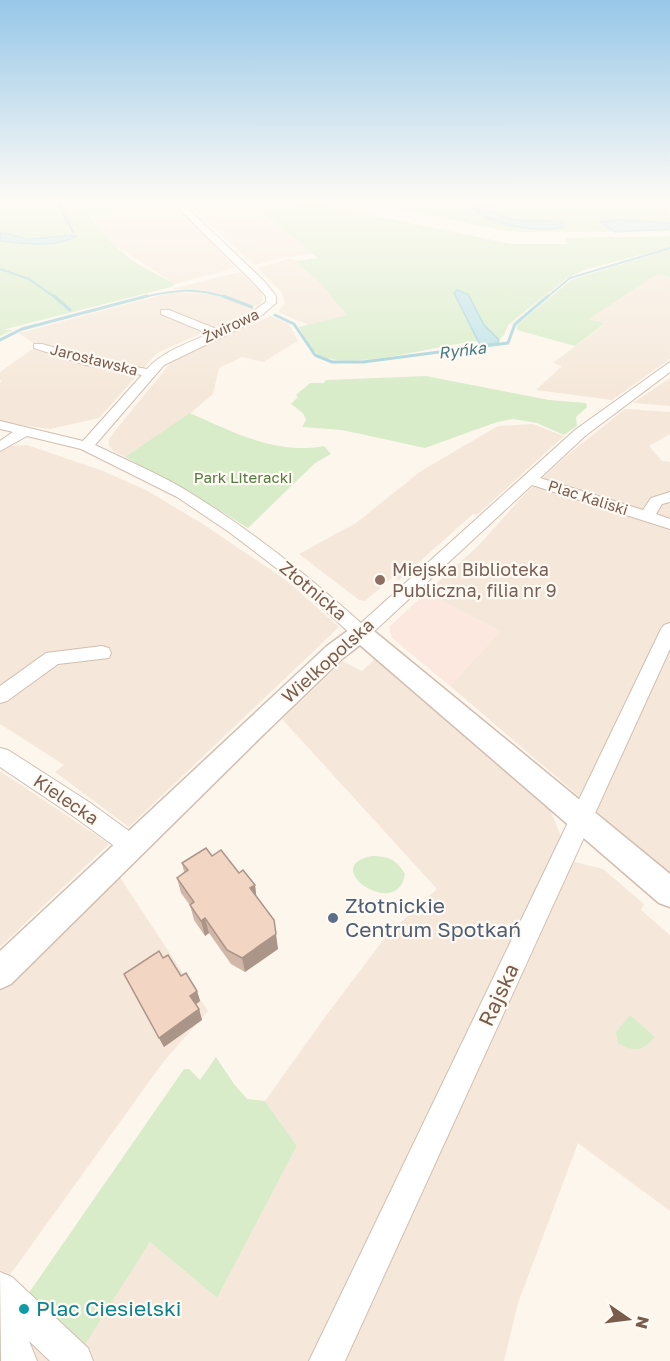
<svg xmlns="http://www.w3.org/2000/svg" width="670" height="1361" font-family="'Golos Text',sans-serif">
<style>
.residential{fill:#f5e8da}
.commercial{fill:#fde8e0}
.green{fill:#d8ecc9;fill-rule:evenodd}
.water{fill:#bfe3e8;stroke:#a5d3da;stroke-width:1.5}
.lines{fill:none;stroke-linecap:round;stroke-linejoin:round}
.stream-far1{stroke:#a5d3da;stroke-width:2}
.stream{stroke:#a5d3da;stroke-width:3}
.minor-casing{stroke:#d1beb0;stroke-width:2}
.tertiary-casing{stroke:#d1beb0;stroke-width:3}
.minor{fill:#fff;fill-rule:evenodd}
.tertiary{fill:#fff;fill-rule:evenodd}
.wall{fill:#d1b7a8}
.shaded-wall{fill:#aa9588}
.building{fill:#f3d5c3;stroke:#aa9588;stroke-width:1.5}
.education-dot{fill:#8d6e63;stroke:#fffaf3;stroke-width:2}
.service-dot{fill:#5c6f8a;stroke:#fffaf3;stroke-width:2}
.culture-dot{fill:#0f9aa8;stroke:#fffaf3;stroke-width:2}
.labels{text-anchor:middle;stroke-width:4.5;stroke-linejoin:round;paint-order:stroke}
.far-street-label{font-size:15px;fill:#7a5c4d;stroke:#fffaf3}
.far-park-label{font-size:15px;fill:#537a41;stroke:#fffaf3}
.far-water-label{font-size:16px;font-style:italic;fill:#437c86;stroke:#fffaf3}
.education-label{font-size:18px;fill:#785e54;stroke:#fffaf3;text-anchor:start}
.street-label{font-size:18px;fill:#7a5c4d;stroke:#fffaf3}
.near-service-label{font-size:21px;fill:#4e5e75;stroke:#fffaf3;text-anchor:start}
.near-street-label{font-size:21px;fill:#7a5c4d;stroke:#fffaf3}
.near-culture-label{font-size:21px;fill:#0d838f;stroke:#fffaf3;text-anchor:start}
</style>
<rect width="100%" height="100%" fill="#fdf6ec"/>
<path class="residential" d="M 146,200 L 161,200 L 170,209 L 179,208 L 235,268 L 175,284 L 112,243 L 88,216 L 122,212 L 120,203 Z
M 184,200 L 248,200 L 313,254 L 286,257 L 254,265 Z
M 287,259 L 293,259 L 319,282 L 348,315 L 309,325 L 278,312 L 285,303 L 281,292 L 257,268 Z
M 239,272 L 261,291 L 263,300 L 258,307 L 209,291 L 172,289 Z
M 658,274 L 670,277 L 670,359 L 612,400 L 536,390 L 562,366 L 553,363 L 604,325 L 587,319 Z
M 172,292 L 211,294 L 256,309 L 157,353 L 99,418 L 50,429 L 0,422 L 0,383 L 2,381 L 0,380 L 0,372 L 37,346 L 19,333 Z
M 271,316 L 289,324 L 298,341 L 263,362 L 242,357 L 219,368 L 213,394 L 181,421 L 125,457 L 113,451 L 109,446 L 109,440 L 114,432 L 173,360 Z
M 670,378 L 670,406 L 633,403 Z
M 625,409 L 670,412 L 670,434 L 649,446 L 662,461 L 670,462 L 670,874 L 450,686 L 500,631 L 426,593 L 479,545 L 522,497 L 565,457 Z
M 533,424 L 564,436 L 477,515 L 473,514 L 399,580 L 393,577 L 365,601 L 359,600 L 299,554 L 356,523 L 421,471 L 498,426 Z
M 27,445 L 103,471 L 146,490 L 206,526 L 287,581 L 339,627 L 129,827 L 55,772 L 64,765 L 0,724 L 0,452 L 9,446 Z
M 375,659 L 549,807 L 571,861 L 603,869 L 644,904 L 641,910 L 670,935 L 670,1211 L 578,1143 L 518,1303 L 504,1361 L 0,1361 L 0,991 L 119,876 L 208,1011 L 164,1061 L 7,1279 L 81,1350 L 150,1242 L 217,1298 L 297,1146 L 265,1101 L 325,1017 L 387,935 L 437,889 L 282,719 L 343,661 L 362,671 Z
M 0,771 L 109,844 L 0,947 Z"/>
<path class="commercial" d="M 426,593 L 501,631 L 450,686 L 392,638 L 389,627 Z"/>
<path class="green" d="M 0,200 L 146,200 L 121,203 L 122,212 L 89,216 L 112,243 L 134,262 L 175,284 L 171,287 L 2,330 L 13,330 L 0,336 Z
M 248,200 L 291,200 L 328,206 L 511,244 L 568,244 L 565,238 L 670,236 L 670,247 L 584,270 L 567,278 L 508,325 L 504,335 L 499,340 L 484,325 L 468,294 L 459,304 L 478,341 C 441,344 354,371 321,356 C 310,351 305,337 299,327 L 347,315 L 319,282 L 295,261 L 318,258 Z
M 336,200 L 670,200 L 670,223 L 619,220 L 601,222 L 619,232 L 670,229 L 670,231 L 520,232 L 500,230 L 395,208 ZM 469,202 C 485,200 495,214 510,218 C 526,223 542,222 559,222 L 549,229 L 514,226 L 490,220 Z
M 670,249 L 670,277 L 658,274 L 588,319 L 604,324 L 575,346 L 517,330 L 517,325 L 571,280 Z
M 426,376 L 549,400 L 586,403 L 587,407 L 576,417 L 577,426 L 564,435 L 537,423 L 513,419 L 497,422 L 425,448 L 342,430 L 302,427 L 306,420 L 303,413 L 291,404 L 298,397 L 296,395 L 310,383 L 324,383 L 326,380 Z
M 190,413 C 232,432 277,455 324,446 L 331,454 L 315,463 L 248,528 L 182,487 L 125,457 Z
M 372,856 C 388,856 397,860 405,874 C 398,922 317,866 372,856 Z
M 630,1015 L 655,1037 C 643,1051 634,1053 618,1043 L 616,1032 Z
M 216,1057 L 234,1084 L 247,1099 L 265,1101 L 297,1146 L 217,1298 L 150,1242 L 81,1351 L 26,1297 L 184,1069 L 189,1069 L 200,1080 Z"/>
<path class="water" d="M 469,202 C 485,201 493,213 507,218 C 526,225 546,218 564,223 L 563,227 C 541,234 480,225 469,202 Z
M 619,220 L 670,223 L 670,229 L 615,232 L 601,222 Z
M 0,233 C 13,233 19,239 28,239 C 44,240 60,234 76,236 C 54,249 25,243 0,241 Z
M 457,290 L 468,294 L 484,325 L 499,340 L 498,343 L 480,345 L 454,293 Z"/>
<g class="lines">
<path class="stream-far1" d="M 62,200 L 60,206 L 73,232
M 0,269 L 29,279 L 56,298
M 141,298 C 170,290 198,287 227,298
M 546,298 L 570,278 L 670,248"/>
<path class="stream" d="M 54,296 L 70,310
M 223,296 L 252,307
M 275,315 L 294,324 L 315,355 L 332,362 L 363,362 L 508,343 L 515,324 L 548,296
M 0,340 L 22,329 L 147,296"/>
<g class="minor-casing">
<path id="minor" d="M 170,200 L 179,200 L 264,281 L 276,296 L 276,303 L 255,321 L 164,365 L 95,445 C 126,460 160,474 189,492 C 251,530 307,575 361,623 L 575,430 L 670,362 L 670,372 L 585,436 L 540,478 L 643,510 L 651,498 L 670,492 L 670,502 L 662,504 L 656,514 L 670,519 L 670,529 L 532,485 L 368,637 L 361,639 L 354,637 L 292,580 L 229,532 L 177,497 L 81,449 L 27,436 L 0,451 L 0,441 L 13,432 L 0,429 L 0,421 L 83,441 L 142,375 L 86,365 L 34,348 L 34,344 L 42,344 L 92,359 L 147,369 C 163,351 188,343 209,334 L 161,314 L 161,310 L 169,310 L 219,330 L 247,316 L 266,302 L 266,296 L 256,285 Z
M 670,623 L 670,649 L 345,1361 L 309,1361 L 661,629 L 664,625 Z
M 102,646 L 109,648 L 111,653 L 109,658 L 58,664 L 7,701 L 0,703 L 0,686 L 46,653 Z
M 0,748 L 8,750 L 89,802 L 140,839 L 144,846 L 140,853 L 132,856 L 124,853 L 73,816 L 0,767 Z
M 0,1272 L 12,1277 L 88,1348 L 93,1361 L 50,1361 L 29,1341 L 37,1361 L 1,1361 Z"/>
</g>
<g class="tertiary-casing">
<path id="tertiary" d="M 361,625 L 369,627 L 670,874 L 670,907 L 659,903 L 360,645 L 343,658 L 265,733 L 11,984 L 0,989 L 0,951 L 327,646 L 353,627 Z"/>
</g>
<use href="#minor" class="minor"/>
<use href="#tertiary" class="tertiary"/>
</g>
<path class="wall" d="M 212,856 L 239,873 L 255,885 L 256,896 L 278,949 L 245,972 L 231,964 L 209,933 L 205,936 L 194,920 L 190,905 L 181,893 L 177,878 L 184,872 L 182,863 Z
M 163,958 L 197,991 L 200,1001 L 196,1005 L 199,1009 L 202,1020 L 164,1047 L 124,974 Z"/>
<path class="shaded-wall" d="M 255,885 L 257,901 L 250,888 Z
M 205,918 L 209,933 L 205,936 L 201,921 Z
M 276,934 L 278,949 L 245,972 L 242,958 Z
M 197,991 L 200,1001 L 193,1006 L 190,996 Z
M 199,1009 L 202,1020 L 164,1047 L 159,1038 Z"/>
<path class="building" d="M 206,848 L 212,856 L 221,850 L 239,873 L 243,870 L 255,885 L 250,888 L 274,920 L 276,934 L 242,958 L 227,950 L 205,918 L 201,921 L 190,905 L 194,902 L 177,878 L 188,870 L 182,863 Z
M 159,951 L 163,958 L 168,955 L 181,976 L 186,973 L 197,991 L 190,996 L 199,1009 L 159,1038 L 124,974 Z"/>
<linearGradient id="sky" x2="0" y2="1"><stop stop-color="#97c7e8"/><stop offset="0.51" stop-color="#fefbf6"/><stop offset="1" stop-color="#fefbf6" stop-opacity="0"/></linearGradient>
<rect width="670" height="391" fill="url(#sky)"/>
<circle class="education-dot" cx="380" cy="580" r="6"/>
<circle class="service-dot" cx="333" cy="918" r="6"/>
<circle class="culture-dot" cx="24" cy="1309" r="6"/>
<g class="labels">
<g class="far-street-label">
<text transform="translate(231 326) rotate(-25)" y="5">Żwirowa</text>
<text transform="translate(94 360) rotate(14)" y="5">Jarosławska</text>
<text transform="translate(588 498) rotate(18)" y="5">Plac Kaliski</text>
</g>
<g class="far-park-label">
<text x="243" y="483">Park Literacki</text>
</g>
<g class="far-water-label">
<text transform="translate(462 350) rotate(-7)" y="6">Ryńka</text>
</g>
<g class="education-label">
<text x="392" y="576">Miejska Biblioteka<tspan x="392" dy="21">Publiczna, filia nr 9</tspan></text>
</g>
<g class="street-label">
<text transform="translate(313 591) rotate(40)" y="6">Złotnicka</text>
<text transform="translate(328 661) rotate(-42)" y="6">Wielkopolska</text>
<text transform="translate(66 800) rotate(34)" y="6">Kielecka</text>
</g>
<g class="near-service-label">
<text x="345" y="913">Złotnickie<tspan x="345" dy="24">Centrum Spotkań</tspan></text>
</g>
<g class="near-street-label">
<text transform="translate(499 995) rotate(-65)" y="7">Rajska</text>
</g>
<g class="near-culture-label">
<text x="36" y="1316">Plac Ciesielski</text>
</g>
</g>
<g transform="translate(628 1319) rotate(104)" stroke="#fffaf3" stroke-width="4.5" paint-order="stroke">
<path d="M0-4.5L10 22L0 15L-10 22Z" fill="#7a5c4d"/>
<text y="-9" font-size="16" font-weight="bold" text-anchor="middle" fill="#7a5c4d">N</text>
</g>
</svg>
